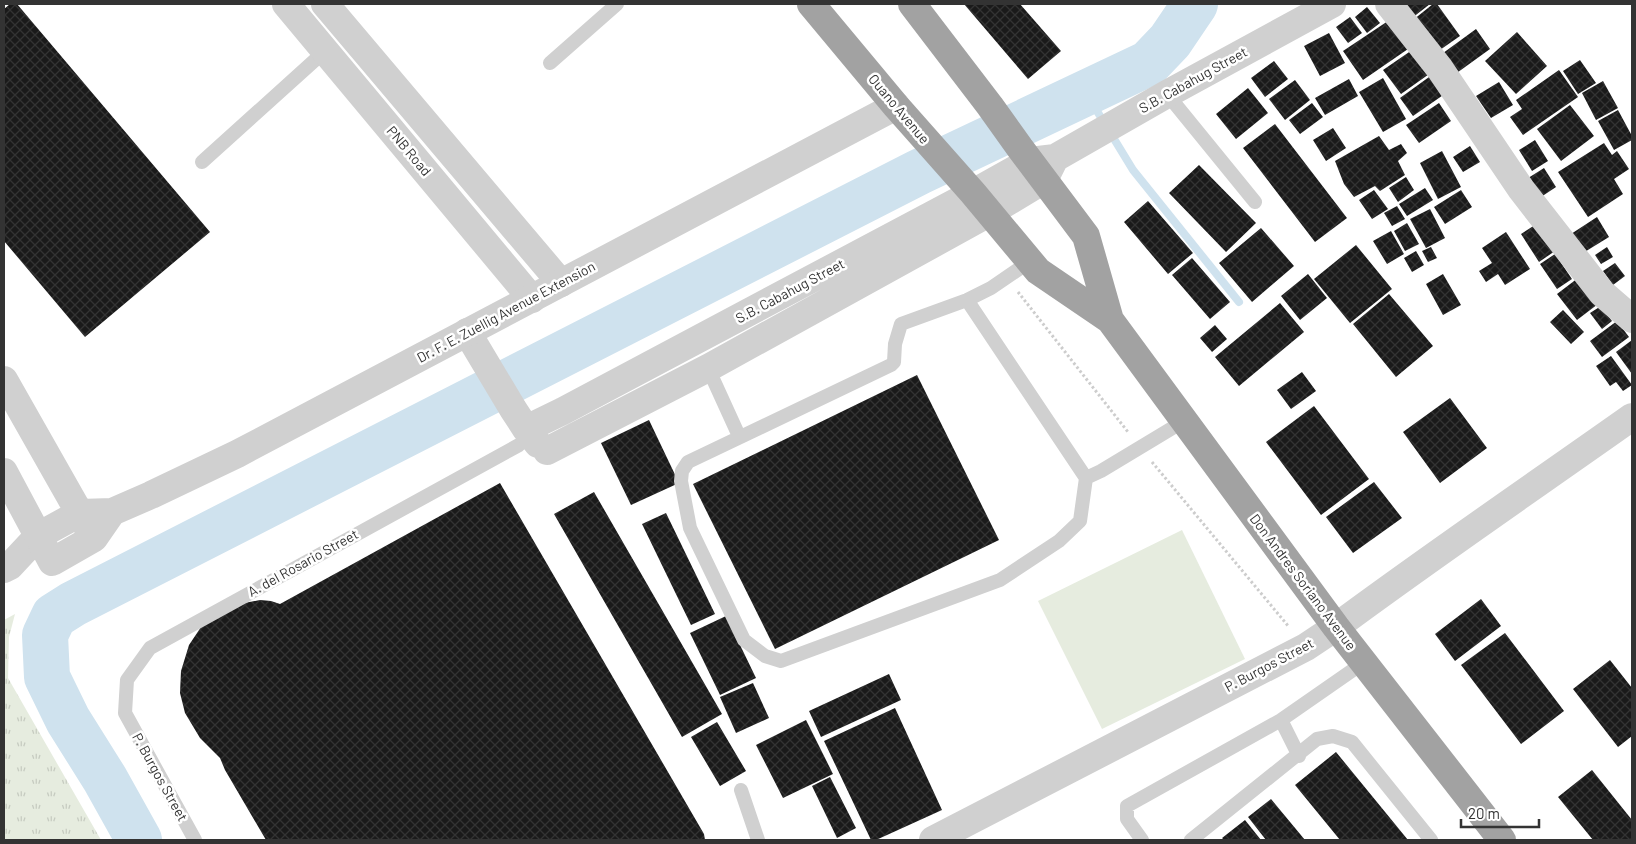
<svg xmlns="http://www.w3.org/2000/svg" width="1636" height="844" font-family="Barlow,sans-serif">
<style>
.grass{fill:url(#grass-tufts)}
.pitch{fill:#e6ecdf}
.lines{fill:none;stroke-linecap:round;stroke-linejoin:round}
.stream{stroke:#cfe2ee;stroke-width:8}
.river{stroke:#cfe2ee;stroke-width:46}
.building{fill:url(#building-cross-hatch)}
.path{stroke:#cdcdcd;stroke-width:3;stroke-dasharray:2.5 2.5;stroke-linecap:butt}
.service{stroke:#d0d0d0;stroke-width:14}
.minor{stroke:#d0d0d0;stroke-width:28}
.tertiary{stroke:#d0d0d0;stroke-width:28}
.trunk{stroke:#a2a2a2;stroke-width:28}
.labels{text-anchor:middle;stroke-width:5;stroke-linejoin:round;paint-order:stroke}
.street-label{font-size:14px;fill:#333;stroke:#fff}
</style>
<defs>
<pattern id="grass-tufts" width="24" height="20" patternUnits="userSpaceOnUse" patternTransform="scale(1.25)"><rect width="24" height="20" fill="#e6ecdf"/><path d="M3 7l-1-3M5 7V3M7 7l1-3M15 17l-1-3M17 17v-4M19 17l1-3" fill="none" stroke="#c6cbc0"/></pattern>
<pattern id="building-cross-hatch" width="8" height="8" patternUnits="userSpaceOnUse" patternTransform="scale(1.25)"><rect width="8" height="8" fill="#1a1a1a"/><path d="M0 0l8 8M0 8l8-8" fill="none" stroke="#333"/></pattern>
</defs>
<rect width="100%" height="100%" fill="#fff"/>
<path class="grass" d="M 15,614 L 9,637 L 8,678 L 101,840 L 4,840 L 4,620 Z"/>
<path class="pitch" d="M 1182,530 L 1245,659 L 1102,729 L 1038,601 Z"/>
<g class="lines">
<path class="stream" d="M 1086,93 L 1133,170 L 1239,302"/>
<path class="river" d="M 139,840 L 105,779 L 68,720 L 47,677 L 45,635 L 54,616 L 73,604 L 919,172 L 1149,63 L 1170,41 L 1195,4"/>
</g>
<path class="building" d="M 10,4 L 17,4 L 210,232 L 85,337 L 4,241 L 4,9 Z
M 964,4 L 1020,4 L 1061,51 L 1028,79 Z
M 1402,4 L 1430,4 L 1412,18 Z
M 1433,4 L 1437,4 L 1460,36 L 1437,52 L 1413,20 Z
M 1367,7 L 1380,23 L 1367,33 L 1355,17 Z
M 1350,17 L 1362,33 L 1348,43 L 1336,27 Z
M 1388,21 L 1408,49 L 1363,80 L 1343,51 Z
M 1476,29 L 1490,49 L 1454,75 L 1439,56 Z
M 1517,32 L 1547,66 L 1516,94 L 1485,61 Z
M 1329,33 L 1345,63 L 1320,76 L 1304,46 Z
M 1415,48 L 1432,72 L 1401,94 L 1383,70 Z
M 1580,60 L 1596,83 L 1578,94 L 1563,71 Z
M 1274,61 L 1288,79 L 1265,97 L 1251,78 Z
M 1559,70 L 1578,97 L 1523,135 L 1510,117 L 1522,109 L 1516,100 Z
M 1436,72 L 1449,91 L 1413,116 L 1400,98 Z
M 1383,78 L 1406,119 L 1383,132 L 1359,92 Z
M 1349,79 L 1358,96 L 1325,115 L 1315,98 Z
M 1295,80 L 1310,100 L 1285,120 L 1269,99 Z
M 1603,81 L 1618,108 L 1596,120 L 1582,93 Z
M 1499,82 L 1513,105 L 1491,118 L 1476,96 Z
M 1248,88 L 1268,113 L 1236,139 L 1216,114 Z
M 1312,103 L 1323,117 L 1300,134 L 1289,120 Z
M 1439,103 L 1451,121 L 1419,143 L 1406,125 Z
M 1570,105 L 1594,136 L 1561,161 L 1537,129 Z
M 1618,110 L 1632,136 L 1632,140 L 1614,150 L 1598,121 Z
M 1275,124 L 1347,218 L 1315,242 L 1243,148 Z
M 1333,128 L 1346,148 L 1326,161 L 1313,140 Z
M 1379,136 L 1389,150 L 1401,144 L 1407,153 L 1398,161 L 1405,175 L 1380,191 L 1375,186 L 1354,197 L 1344,184 L 1335,161 Z
M 1535,140 L 1548,161 L 1532,171 L 1519,150 Z
M 1604,143 L 1612,155 L 1617,151 L 1629,169 L 1614,179 L 1623,194 L 1588,217 L 1558,172 Z
M 1470,146 L 1480,162 L 1463,172 L 1453,157 Z
M 1442,151 L 1461,187 L 1438,199 L 1420,163 Z
M 1199,165 L 1256,223 L 1226,252 L 1169,193 Z
M 1544,168 L 1556,187 L 1538,199 L 1525,180 Z
M 1406,177 L 1414,190 L 1398,202 L 1389,188 Z
M 1425,188 L 1433,200 L 1407,216 L 1399,204 Z
M 1374,190 L 1388,209 L 1372,219 L 1359,200 Z
M 1461,190 L 1472,207 L 1445,224 L 1434,207 Z
M 1148,201 L 1193,253 L 1168,274 L 1124,222 Z
M 1397,206 L 1405,219 L 1392,226 L 1384,213 Z
M 1430,209 L 1445,238 L 1426,248 L 1410,219 Z
M 1597,217 L 1609,237 L 1583,253 L 1571,234 Z
M 1407,223 L 1419,244 L 1405,251 L 1394,231 Z
M 1538,223 L 1555,251 L 1539,262 L 1521,234 Z
M 1261,228 L 1294,266 L 1252,302 L 1219,263 Z
M 1391,231 L 1404,254 L 1387,264 L 1373,241 Z
M 1506,232 L 1530,269 L 1505,285 L 1498,274 L 1486,282 L 1479,271 L 1492,263 L 1482,248 Z
M 1356,245 L 1392,289 L 1350,323 L 1314,279 Z
M 1431,247 L 1437,258 L 1428,262 L 1422,251 Z
M 1607,247 L 1613,257 L 1601,264 L 1595,255 Z
M 1416,251 L 1424,265 L 1412,272 L 1404,258 Z
M 1555,254 L 1572,279 L 1557,289 L 1540,264 Z
M 1192,258 L 1230,302 L 1210,319 L 1172,275 Z
M 1615,263 L 1625,276 L 1613,285 L 1603,271 Z
M 1308,274 L 1327,298 L 1300,320 L 1281,296 Z
M 1443,274 L 1461,305 L 1443,315 L 1426,284 Z
M 1578,278 L 1598,304 L 1577,320 L 1557,294 Z
M 1389,294 L 1433,346 L 1396,377 L 1353,324 Z
M 1280,303 L 1304,332 L 1239,386 L 1215,357 Z
M 1601,306 L 1612,321 L 1602,329 L 1590,313 Z
M 1563,310 L 1584,332 L 1571,344 L 1550,322 Z
M 1617,321 L 1629,337 L 1602,357 L 1590,341 Z
M 1215,325 L 1227,339 L 1212,352 L 1200,338 Z
M 1632,340 L 1632,374 L 1616,352 Z
M 1611,356 L 1632,385 L 1623,391 L 1616,382 L 1610,386 L 1596,366 Z
M 1302,372 L 1316,391 L 1291,409 L 1277,390 Z
M 917,375 L 999,540 L 775,649 L 693,484 Z
M 1450,398 L 1487,448 L 1440,483 L 1403,432 Z
M 1314,406 L 1369,479 L 1321,515 L 1266,442 Z
M 649,420 L 679,483 L 631,505 L 601,443 Z
M 1374,482 L 1402,518 L 1353,553 L 1326,517 Z
M 500,483 L 704,834 L 705,840 L 266,840 L 225,770 L 220,758 L 200,738 L 185,713 L 180,693 L 181,671 L 189,645 L 201,627 L 244,603 L 260,600 L 271,601 L 280,604 Z
M 594,492 L 722,714 L 682,737 L 554,514 Z
M 666,513 L 715,614 L 691,625 L 642,524 Z
M 1481,599 L 1501,626 L 1455,661 L 1435,634 Z
M 726,616 L 756,678 L 720,695 L 690,633 Z
M 1505,633 L 1564,711 L 1521,744 L 1461,665 Z
M 1610,660 L 1632,688 L 1632,736 L 1618,747 L 1573,689 Z
M 889,674 L 901,700 L 821,737 L 809,711 Z
M 753,683 L 769,718 L 736,733 L 720,697 Z
M 895,708 L 942,810 L 876,840 L 871,840 L 824,741 Z
M 806,720 L 833,774 L 783,798 L 756,745 Z
M 717,722 L 746,771 L 720,786 L 691,737 Z
M 1336,752 L 1408,840 L 1340,840 L 1295,785 Z
M 1592,770 L 1632,820 L 1632,840 L 1593,840 L 1558,797 Z
M 830,777 L 856,828 L 837,838 L 812,786 Z
M 1271,799 L 1305,840 L 1266,840 L 1248,817 Z
M 1245,820 L 1261,840 L 1224,840 L 1222,838 Z"/>
<g class="lines">
<path class="path" d="M 1018,292 L 1128,432
M 1152,462 L 1289,627"/>
<path class="service" d="M 550,63 L 617,4
M 1167,94 L 1255,202
M 202,162 L 325,51
M 1029,262 L 991,288 L 967,300 L 901,324 L 895,344 L 894,362 L 891,365 L 688,462 L 682,471 L 681,481 L 690,528 L 744,640 L 765,656 L 781,661 L 1000,580 L 1059,541 L 1080,521 L 1086,478 L 1101,471 L 1184,421
M 967,300 L 1086,478
M 708,368 L 739,436
M 1281,720 L 1299,756
M 741,790 L 758,840
M 195,840 L 125,713 L 127,680 L 150,648 L 519,445
M 1142,840 L 1127,819 L 1127,806 L 1281,720 L 1363,663
M 1191,840 L 1317,739 L 1333,736 L 1352,742 L 1431,840"/>
<path class="minor" d="M 286,4 L 532,299
M 325,4 L 561,283
M 1389,4 L 1440,69 L 1521,189 L 1602,293 L 1632,319
M 467,332 L 513,409 L 526,429 L 538,444
M 526,429 L 563,411 L 973,193
M 547,451 L 708,368 L 989,213
M 4,569 L 10,566 L 38,536
M 933,840 L 1306,647 L 1336,627"/>
<path class="tertiary" d="M 973,193 L 1030,161 L 1055,158 L 1167,94 L 1332,4
M 989,213 L 1044,180 L 1055,158
M 4,380 L 88,528
M 4,472 L 52,562 L 94,538 L 112,512
M 38,536 L 80,513 L 112,512 L 151,495 L 237,454 L 896,106
M 1336,627 C 1433,555 1533,487 1632,417"/>
<path class="trunk" d="M 811,4 L 896,106 L 973,193 L 1038,271 L 1110,320 L 1336,627 L 1502,840
M 912,4 L 990,106 L 1020,148 L 1086,236 L 1110,320"/>
</g>
<g class="labels">
<g class="street-label">
<text transform="translate(1193 80) rotate(-29)" y="5">S.B. Cabahug Street</text>
<text transform="translate(899 109) rotate(50)" y="5">Ouano Avenue</text>
<text transform="translate(409 151) rotate(50)" y="5">PNB Road</text>
<text transform="translate(790 291) rotate(-28)" y="5">S.B. Cabahug Street</text>
<text transform="translate(506 312) rotate(-28)" y="5">Dr. F. E. Zuellig Avenue Extension</text>
<text transform="translate(303 563) rotate(-29)" y="5">A. del Rosario Street</text>
<text transform="translate(1303 582) rotate(53)" y="5">Don Andres Soriano Avenue</text>
<text transform="translate(1269 665) rotate(-28)" y="5">P. Burgos Street</text>
<text transform="translate(160 777) rotate(61)" y="5">P. Burgos Street</text>
</g>
</g>
<rect width="1636" height="844" fill="none" stroke="#333333" stroke-width="10"/>
<path d="M1461 819v8h78v-8" fill="none" stroke="#333333" stroke-width="2.5"/>
<text x="1468" y="819" font-size="15" fill="#333333" stroke="#ffffff" stroke-width="4" paint-order="stroke">20 m</text>
</svg>
